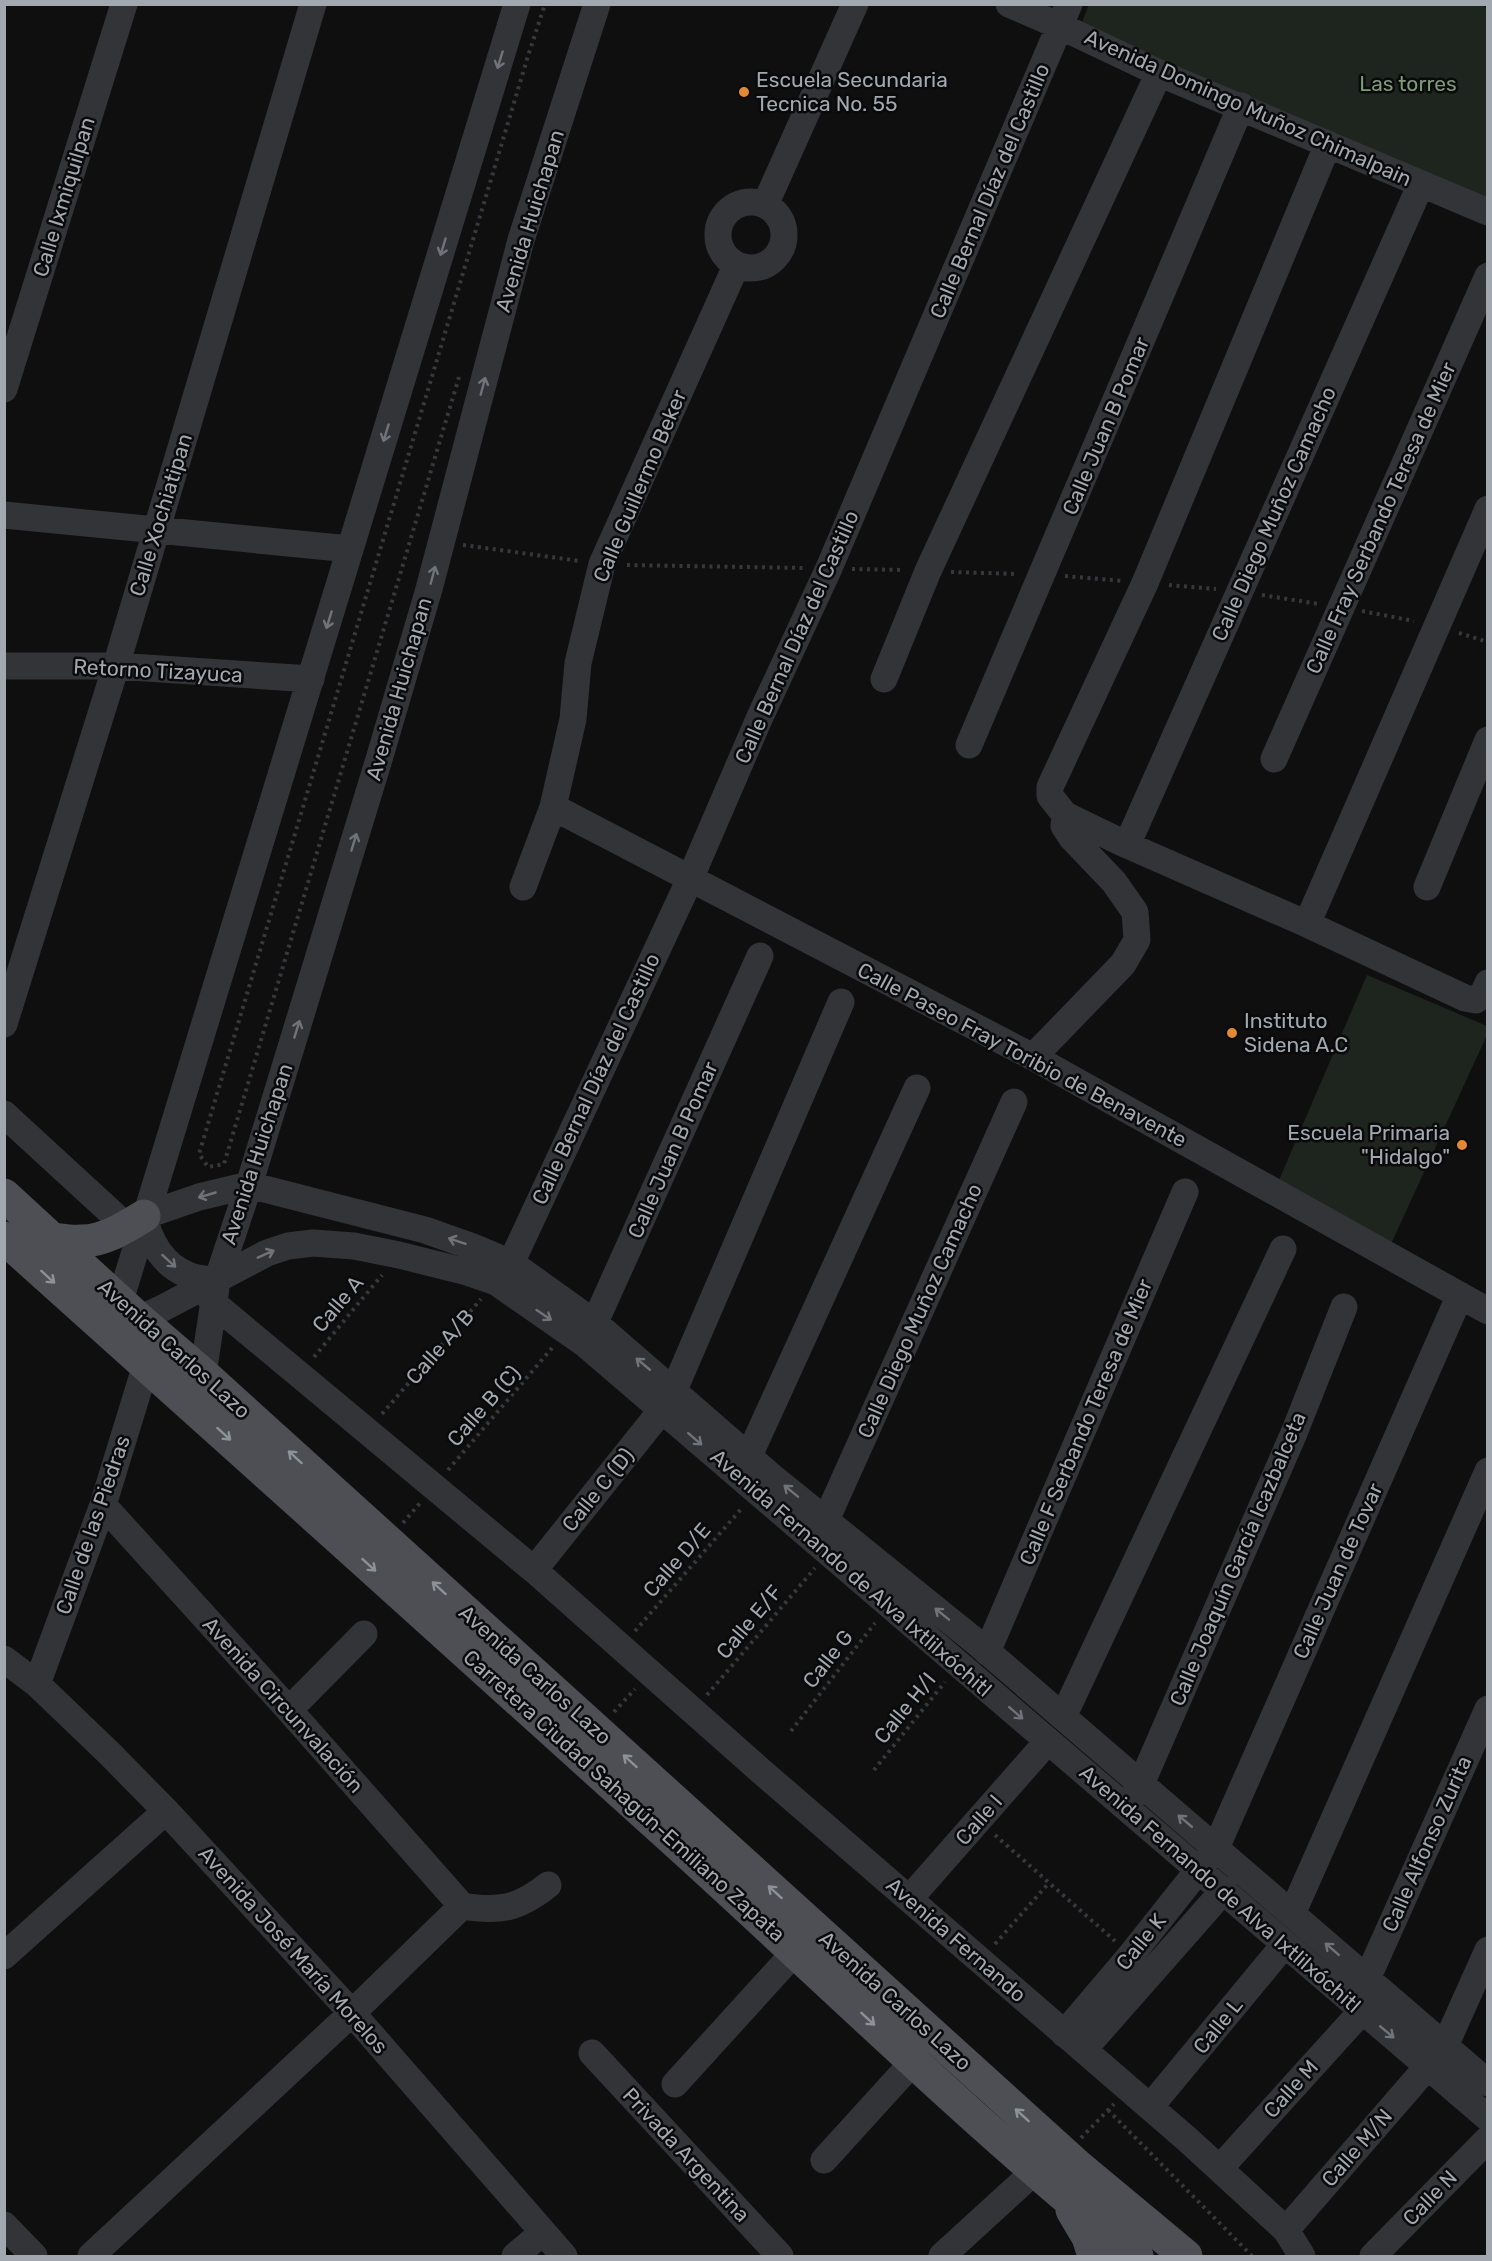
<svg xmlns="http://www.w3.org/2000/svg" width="1492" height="2261" font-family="Rubik,sans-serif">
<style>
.green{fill:#1e241e}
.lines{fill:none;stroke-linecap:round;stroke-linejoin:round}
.path{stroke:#36393c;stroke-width:4;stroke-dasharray:3 4.5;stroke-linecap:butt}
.minor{stroke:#323437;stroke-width:27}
.major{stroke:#4d4f54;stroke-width:33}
.oneway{stroke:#6f747a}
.oneway2{stroke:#8c9299}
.poi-dot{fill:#e28935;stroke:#0a0a0b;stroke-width:2}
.labels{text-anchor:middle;stroke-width:5;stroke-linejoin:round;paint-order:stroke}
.poi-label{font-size:21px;fill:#a1a8b0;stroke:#0a0a0b;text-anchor:start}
.park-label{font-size:21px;fill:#7d9a79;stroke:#0a0a0b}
.street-label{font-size:21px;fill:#a1a8b0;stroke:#0a0a0b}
</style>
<rect width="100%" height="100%" fill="#0f0f10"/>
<path class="green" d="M 1089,4 L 1479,4 L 1487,8 L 1487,207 L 1081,25 Z
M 1367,975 L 1487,1026 L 1487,1035 L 1386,1255 L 1273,1194 Z"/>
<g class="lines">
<path class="path" d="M 459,377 L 224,1164 L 208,1167 L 199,1154 L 528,56 L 545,4
M 463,545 L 580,561
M 627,565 L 805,568
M 852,569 L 904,570
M 951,572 L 1018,574
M 1065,576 L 1123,581
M 1169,585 L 1216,589
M 1262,595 L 1319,604
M 1362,611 L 1414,621
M 1459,633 L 1488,642
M 314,1357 L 382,1275
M 382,1414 L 481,1299
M 448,1470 L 552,1348
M 403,1523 L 420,1503
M 635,1631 L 742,1508
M 707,1695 L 815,1568
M 614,1712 L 635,1689
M 791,1731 L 875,1623
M 874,1770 L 945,1682
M 995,1835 L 1115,1941
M 995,1944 L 1048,1884
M 1108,2110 L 1252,2256
M 1081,2138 L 1114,2104"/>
<path class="minor" d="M 1009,4 L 1060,26 L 1159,73 L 1488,212
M 1328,144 L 1145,583 L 1050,787 L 1050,796 L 1065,815 L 1127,845 L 1307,924 L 1465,998 L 1476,1000 L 1483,994 L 1488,983
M718 235a33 33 0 1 1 66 0a33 33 0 1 1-66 0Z
M 765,205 L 855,4
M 4,389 L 124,4
M 4,515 L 350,549
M 4,666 L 116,666 L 311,679
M 884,679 L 928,571 L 1159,73
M 969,745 L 1241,106
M 1274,759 L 1488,276
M 553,807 L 1033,1057 L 1488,1311
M 1127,845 L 1421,184
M 523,887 L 553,807 L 573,719 L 578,663 L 602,564 L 736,266
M 1427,887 L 1488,740
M 1307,924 L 1488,509
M 4,1024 L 116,666 L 313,4
M 1033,1057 L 1123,964 L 1137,940 L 1135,912 L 1114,882 L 1072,838 L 1064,826 L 1065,815
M 4,1114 L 127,1227
M 500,1276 L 511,1263 L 690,879 L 759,719 L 829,568 L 1069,4
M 217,1281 C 208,1279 197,1279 188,1275 C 163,1265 149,1241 144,1216 L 199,1197 L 249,1185 L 425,1230 L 473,1247 L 511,1263 L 596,1324 L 771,1476 L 975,1641 L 1488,2083
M 212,1302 L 534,1570 L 762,1772 L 1188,2140 L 1286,2230 L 1302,2256
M 115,1317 L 517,4
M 139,1319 L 163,1308 L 267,1253 L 288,1246 L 313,1243 L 354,1246 L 399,1255 L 467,1272 L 496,1282 L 585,1344 L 1488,2118
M 587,1340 L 760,956
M 203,1374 L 217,1281 L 249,1185 L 380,756 L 429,589 L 521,240 L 597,4
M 742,1471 L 917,1088
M 103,1505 L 289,1710 L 462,1906
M 826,1520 L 1014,1102
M 534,1570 L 653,1421 L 674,1390 L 841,1002
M 987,1652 L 1185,1192
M 4,1659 L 37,1684 L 109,1753 L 166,1811 L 352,2013 L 564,2256
M 37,1684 L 103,1505 L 146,1365
M 289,1710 L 364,1634
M 1063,1717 L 1283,1249
M 1133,1797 L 1141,1784 L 1294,1433 L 1344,1307
M 910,1898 L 1048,1741
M 462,1906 C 499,1912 518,1909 548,1885
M 1292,1914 L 1488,1471
M 4,1956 L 166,1811
M 1367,1979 L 1488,1709
M 1064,2034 L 1131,1955 L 1216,1848 L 1460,1295
M 1445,2046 L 1488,1950
M 1084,2049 L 1224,1890
M 592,2053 L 780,2256
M 675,2084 L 795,1952 L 811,1938
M 1150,2107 L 1285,1944
M 824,2160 L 914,2061
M 1220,2168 L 1362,2011
M 4,2225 L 34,2256
M 1286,2230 L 1428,2066
M 91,2256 L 352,2013 L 462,1906
M 515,2256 L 542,2233
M 942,2256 L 1036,2170
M 1373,2256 L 1488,2139"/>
<path class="major" d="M 4,1195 L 139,1319 L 203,1374 L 1079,2167 L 1186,2256
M 4,1238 C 226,1438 449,1636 670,1837 C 825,1977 974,2125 1137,2256
M 53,1239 C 62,1240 72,1242 82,1241 C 104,1241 126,1227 144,1216
M 1072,2210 L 1088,2237 L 1094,2256"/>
</g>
<defs><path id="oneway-shaft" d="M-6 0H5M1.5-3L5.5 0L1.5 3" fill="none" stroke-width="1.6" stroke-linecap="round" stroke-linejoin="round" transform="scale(1.5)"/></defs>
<g class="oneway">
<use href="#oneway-shaft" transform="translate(500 60) rotate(107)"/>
<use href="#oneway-shaft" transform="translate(443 247) rotate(107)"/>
<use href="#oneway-shaft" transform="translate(483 386) rotate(-75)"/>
<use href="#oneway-shaft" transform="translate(386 433) rotate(107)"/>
<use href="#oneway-shaft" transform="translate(433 575) rotate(-75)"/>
<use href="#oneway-shaft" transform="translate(329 620) rotate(107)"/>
<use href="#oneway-shaft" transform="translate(354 842) rotate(-73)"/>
<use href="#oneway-shaft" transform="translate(297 1029) rotate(-73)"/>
<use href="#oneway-shaft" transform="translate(207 1195) rotate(164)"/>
<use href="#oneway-shaft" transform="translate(457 1241) rotate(-161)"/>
<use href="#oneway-shaft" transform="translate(266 1254) rotate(-24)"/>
<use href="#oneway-shaft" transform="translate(169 1261) rotate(42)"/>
<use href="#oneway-shaft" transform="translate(544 1315) rotate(34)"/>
<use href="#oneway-shaft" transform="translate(643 1364) rotate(-140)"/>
<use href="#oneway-shaft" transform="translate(695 1439) rotate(41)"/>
<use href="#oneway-shaft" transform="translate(791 1491) rotate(-141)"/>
<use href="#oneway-shaft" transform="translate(942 1614) rotate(-141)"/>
<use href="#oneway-shaft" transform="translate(1016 1713) rotate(41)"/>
<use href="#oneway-shaft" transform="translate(1185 1821) rotate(-140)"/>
<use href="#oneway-shaft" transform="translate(1332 1949) rotate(-139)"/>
<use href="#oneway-shaft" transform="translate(1387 2032) rotate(40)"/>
</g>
<g class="oneway2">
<use href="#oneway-shaft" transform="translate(48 1277) rotate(42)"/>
<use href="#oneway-shaft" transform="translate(224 1434) rotate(42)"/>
<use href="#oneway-shaft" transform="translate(295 1457) rotate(-138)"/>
<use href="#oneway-shaft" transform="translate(369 1565) rotate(42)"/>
<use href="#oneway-shaft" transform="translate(439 1588) rotate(-138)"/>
<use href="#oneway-shaft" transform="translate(630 1761) rotate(-138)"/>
<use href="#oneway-shaft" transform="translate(775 1892) rotate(-138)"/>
<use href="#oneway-shaft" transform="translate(868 2019) rotate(43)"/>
<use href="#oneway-shaft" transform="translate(1022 2115) rotate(-138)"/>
</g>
<g class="poi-dot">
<circle cx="744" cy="92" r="6"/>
<circle cx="1232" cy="1033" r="6"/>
<circle cx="1462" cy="1145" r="6"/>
</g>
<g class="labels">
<g class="poi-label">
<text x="756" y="87">Escuela Secundaria<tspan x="756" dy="24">Tecnica No. 55</tspan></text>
<text x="1244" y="1028">Instituto<tspan x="1244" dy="24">Sidena A.C</tspan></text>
<text x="1450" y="1140" text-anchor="end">Escuela Primaria<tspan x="1450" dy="24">"Hidalgo"</tspan></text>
</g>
<g class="park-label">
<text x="1408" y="91">Las torres</text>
</g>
<g class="street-label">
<text transform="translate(1248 108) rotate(24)" y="7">Avenida Domingo Muñoz Chimalpain</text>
<text transform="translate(990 191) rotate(-67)" y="7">Calle Bernal Díaz del Castillo</text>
<text transform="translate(64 197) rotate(-73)" y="7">Calle Ixmiquilpan</text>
<text transform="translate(530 221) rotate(-73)" y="7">Avenida Huichapan</text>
<text transform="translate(1106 426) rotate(-67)" y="7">Calle Juan B Pomar</text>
<text transform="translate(640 486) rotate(-67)" y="7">Calle Guillermo Beker</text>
<text transform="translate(1274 514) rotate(-66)" y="7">Calle Diego Muñoz Camacho</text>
<text transform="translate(161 515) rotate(-73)" y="7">Calle Xochiatipan</text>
<text transform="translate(1381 518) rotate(-66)" y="7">Calle Fray Serbando Teresa de Mier</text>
<text transform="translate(797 637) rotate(-66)" y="7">Calle Bernal Díaz del Castillo</text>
<text transform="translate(158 671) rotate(3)" y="7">Retorno Tizayuca</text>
<text transform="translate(399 689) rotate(-74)" y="7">Avenida Huichapan</text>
<text transform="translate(1022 1055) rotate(28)" y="7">Calle Paseo Fray Toribio de Benavente</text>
<text transform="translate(596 1079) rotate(-65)" y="7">Calle Bernal Díaz del Castillo</text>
<text transform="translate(673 1150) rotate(-66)" y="7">Calle Juan B Pomar</text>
<text transform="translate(257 1154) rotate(-72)" y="7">Avenida Huichapan</text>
<text transform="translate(338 1304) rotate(-50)" y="7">Calle A</text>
<text transform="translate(920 1311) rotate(-66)" y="7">Calle Diego Muñoz Camacho</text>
<text transform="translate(440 1347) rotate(-49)" y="7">Calle A/B</text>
<text transform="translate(174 1349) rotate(42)" y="7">Avenida Carlos Lazo</text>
<text transform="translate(484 1406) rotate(-49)" y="7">Calle B (C)</text>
<text transform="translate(1086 1422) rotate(-67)" y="7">Calle F Serbando Teresa de Mier</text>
<text transform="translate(598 1490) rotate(-51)" y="7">Calle C (D)</text>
<text transform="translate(93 1525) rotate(-71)" y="7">Calle de las Piedras</text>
<text transform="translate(1238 1559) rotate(-67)" y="7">Calle Joaquín García Icazbalceta</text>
<text transform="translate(677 1560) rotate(-49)" y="7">Calle D/E</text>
<text transform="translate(1338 1571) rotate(-66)" y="7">Calle Juan de Tovar</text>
<text transform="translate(851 1573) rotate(41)" y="7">Avenida Fernando de Alva Ixtlilxóchitl</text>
<text transform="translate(749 1622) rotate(-50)" y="7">Calle E/F</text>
<text transform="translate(828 1659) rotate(-52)" y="7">Calle G</text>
<text transform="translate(535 1675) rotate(42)" y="7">Avenida Carlos Lazo</text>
<text transform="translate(283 1705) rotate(48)" y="7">Avenida Circunvalación</text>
<text transform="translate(905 1708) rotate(-51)" y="7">Calle H/I</text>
<text transform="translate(624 1796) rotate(42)" y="7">Carretera Ciudad Sahagún-Emiliano Zapata</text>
<text transform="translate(979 1820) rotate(-49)" y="7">Calle I</text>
<text transform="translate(1427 1844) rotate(-66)" y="7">Calle Alfonso Zurita</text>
<text transform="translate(1220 1889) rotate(41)" y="7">Avenida Fernando de Alva Ixtlilxóchitl</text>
<text transform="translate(956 1940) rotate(41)" y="7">Avenida Fernando</text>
<text transform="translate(1141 1942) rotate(-51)" y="7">Calle K</text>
<text transform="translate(293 1950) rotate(48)" y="7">Avenida José María Morelos</text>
<text transform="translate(895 2001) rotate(42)" y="7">Avenida Carlos Lazo</text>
<text transform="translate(1218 2026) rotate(-51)" y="7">Calle L</text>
<text transform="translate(1291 2089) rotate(-48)" y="7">Calle M</text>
<text transform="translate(1357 2148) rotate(-49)" y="7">Calle M/N</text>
<text transform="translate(686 2155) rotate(47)" y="7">Privada Argentina</text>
<text transform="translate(1430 2198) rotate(-46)" y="7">Calle N</text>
</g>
</g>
<rect width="1492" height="2261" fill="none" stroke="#a1a8b0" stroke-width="12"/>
</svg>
